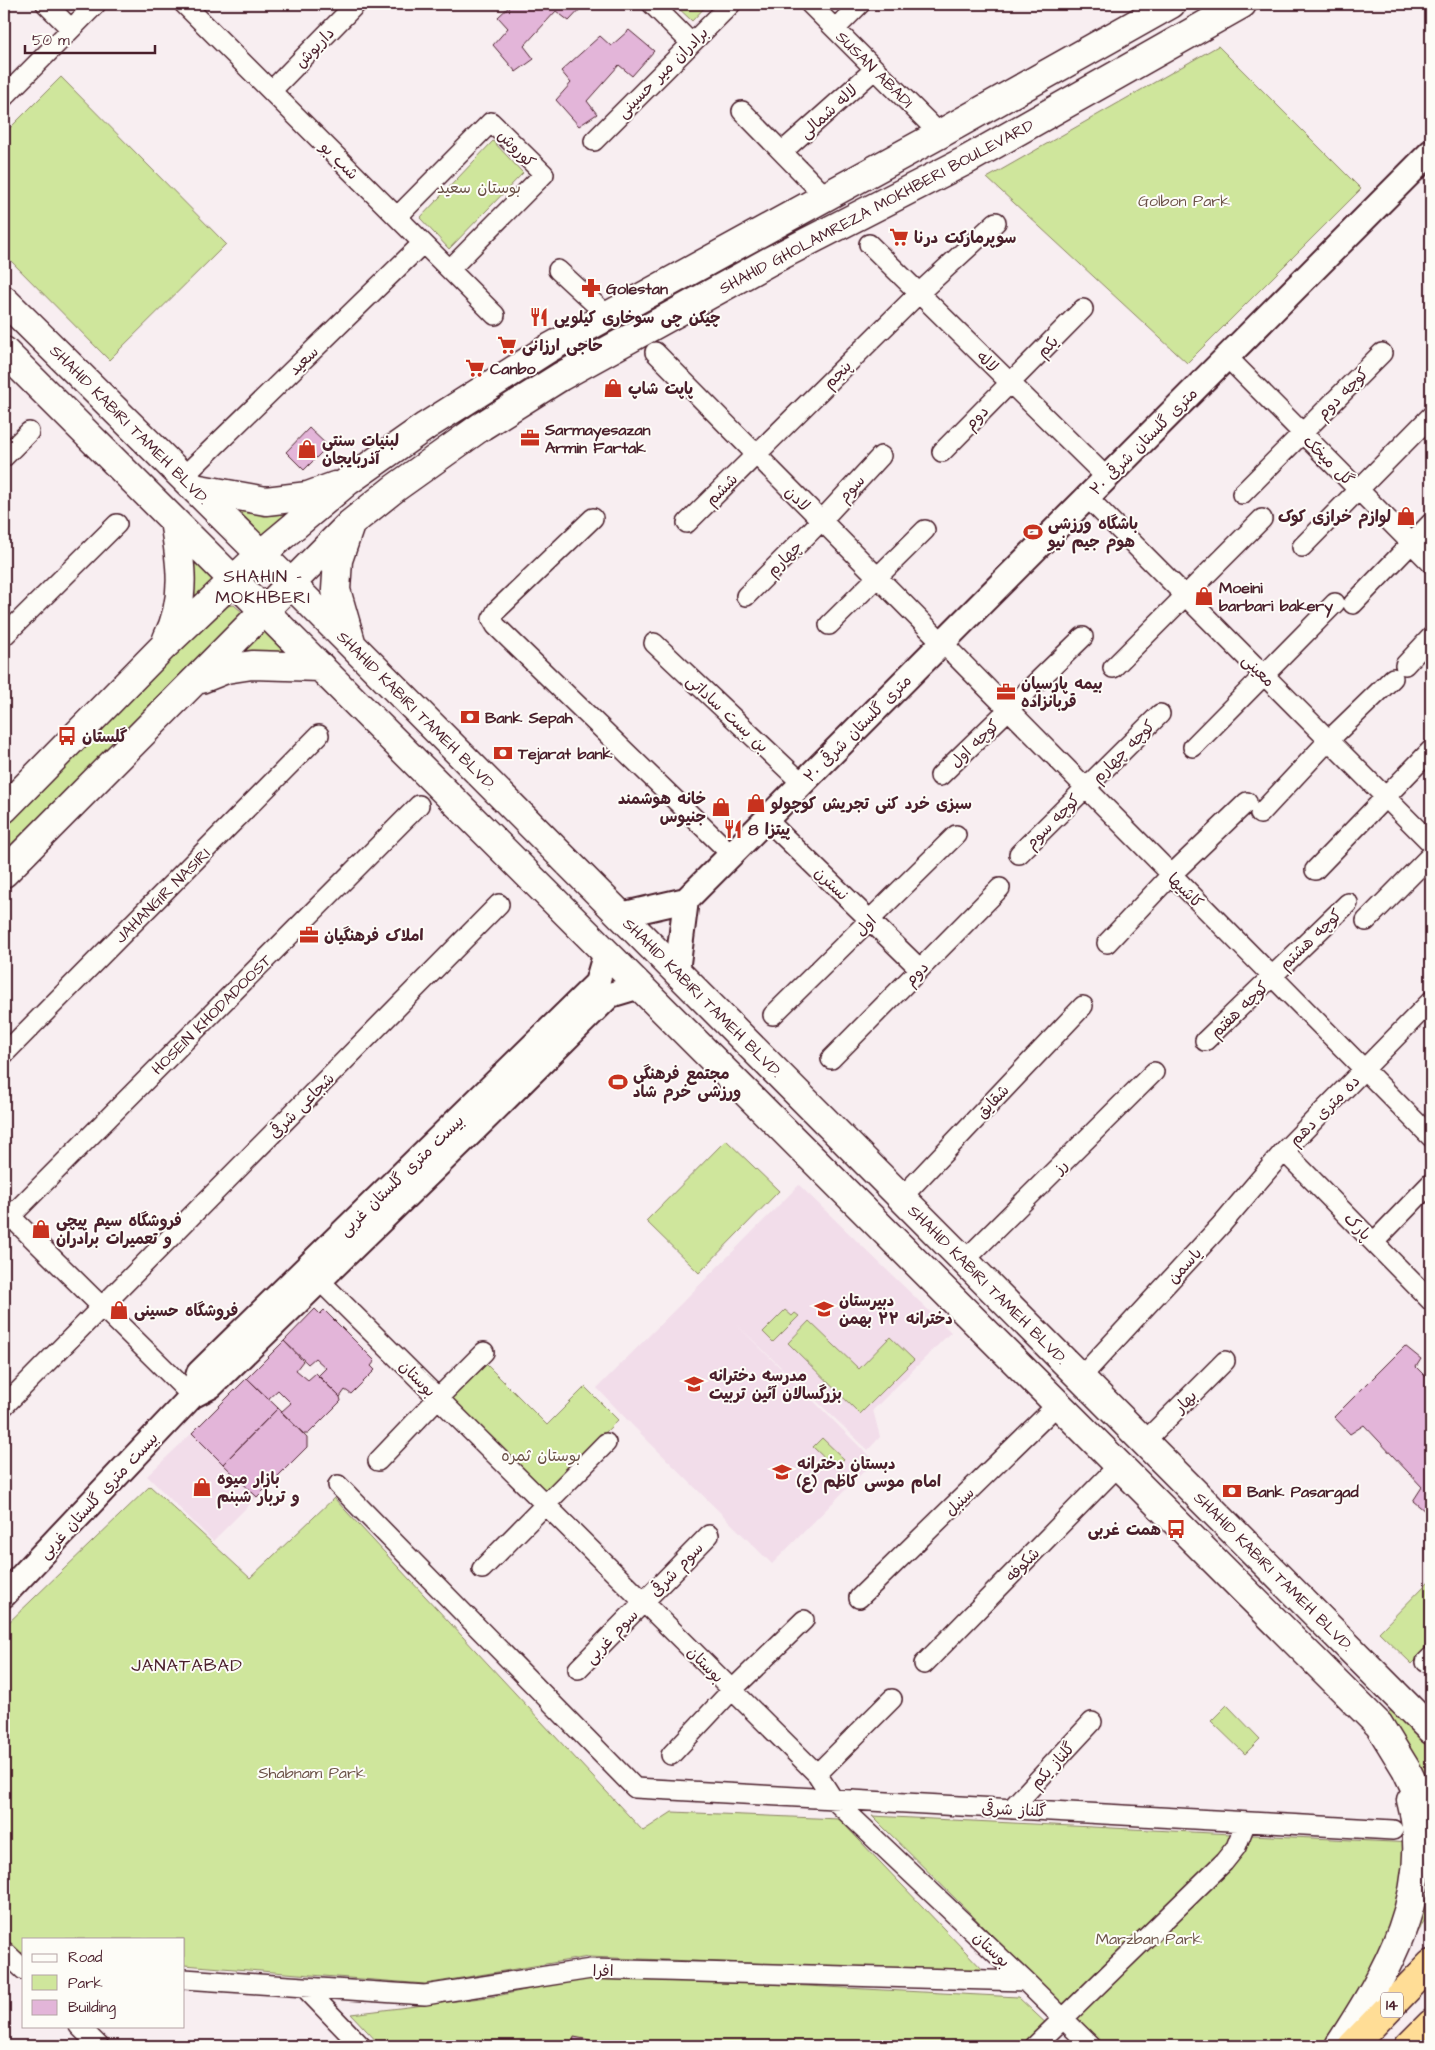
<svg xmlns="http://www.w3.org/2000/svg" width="1435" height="2050" font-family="'Architects Daughter','Playpen Sans Arabic',sans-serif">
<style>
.built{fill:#f2ddea}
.green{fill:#cfe69c;stroke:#8c8264}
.building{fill:#e3b5d9;stroke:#4a1f2b}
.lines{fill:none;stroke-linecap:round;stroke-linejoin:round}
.minor-casing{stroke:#4a1f2b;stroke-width:22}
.tertiary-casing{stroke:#4a1f2b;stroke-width:28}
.secondary-casing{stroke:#4a1f2b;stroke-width:31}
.trunk-casing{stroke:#4a1f2b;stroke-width:31}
.minor{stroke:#fdfcf7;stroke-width:19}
.tertiary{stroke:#fdfcf7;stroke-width:24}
.secondary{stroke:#fdfcf7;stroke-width:28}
.trunk{stroke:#ffdd96;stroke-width:28}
.labels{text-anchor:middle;stroke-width:4;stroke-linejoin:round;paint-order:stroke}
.shield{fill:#fdfcf7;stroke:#806168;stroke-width:1}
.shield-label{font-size:15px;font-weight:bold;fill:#4a1f2b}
.street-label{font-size:16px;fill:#4a1f2b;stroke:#fdfcf7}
.park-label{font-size:16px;fill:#6b5147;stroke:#fdfcf7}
.poi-label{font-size:16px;font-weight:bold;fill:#4a1f2b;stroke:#fdfcf7;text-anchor:start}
.neighbourhood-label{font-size:18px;letter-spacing:1px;fill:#4a1f2b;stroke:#fdfcf7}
</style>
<rect width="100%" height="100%" fill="#f8eef1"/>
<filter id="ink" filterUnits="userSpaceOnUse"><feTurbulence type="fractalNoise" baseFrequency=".02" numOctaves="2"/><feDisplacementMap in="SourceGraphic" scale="10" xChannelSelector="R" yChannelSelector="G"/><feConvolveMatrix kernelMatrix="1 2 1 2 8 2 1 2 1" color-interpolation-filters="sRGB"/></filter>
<g filter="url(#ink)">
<path class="built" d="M 799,1185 L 951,1332 L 873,1410 L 880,1437 L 868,1450 L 737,1325 L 874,1461 L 772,1564 L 634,1427 L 597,1388 Z
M 192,1433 L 257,1497 L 213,1541 L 147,1476 Z"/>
<path class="green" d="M 674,4 L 708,4 L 692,21 Z
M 1218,46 L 1361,189 L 1187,363 L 987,178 Z
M 61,77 L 226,244 L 109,360 L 4,254 L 4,134 Z
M 493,141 L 523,173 L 449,249 L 420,218 Z
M 221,500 L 302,506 L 265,539 Z
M 182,546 L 217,580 L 182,614 Z
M 234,605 L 242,612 L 240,621 L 4,857 L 4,822 L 162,666 L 226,606 Z
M 265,629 L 301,662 L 226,665 Z
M 726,1140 L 779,1191 L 699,1273 L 646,1221 Z
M 785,1310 L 792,1316 L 795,1313 L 799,1316 L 773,1342 L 763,1332 Z
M 809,1321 L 859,1369 L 890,1337 L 914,1360 L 860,1414 L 788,1343 Z
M 483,1361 L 547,1425 L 585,1387 L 618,1420 L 541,1496 L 445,1399 Z
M 822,1438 L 844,1459 L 835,1468 L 813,1447 Z
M 150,1486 L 250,1578 L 334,1498 L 643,1831 L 672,1812 L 839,1819 L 985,1972 L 588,1957 L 425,1984 L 184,1965 L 184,1939 L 24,1939 L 24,1953 L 15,1952 L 4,1941 L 4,1627 Z
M 1431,1579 L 1431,1645 L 1412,1664 L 1379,1632 Z
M 1227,1705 L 1260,1739 L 1245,1754 L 1211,1721 Z
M 1396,1706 L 1431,1743 L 1431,1803 L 1387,1714 Z
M 872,1816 L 1412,1843 L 1408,1889 L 1355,2001 L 1323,2046 L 1104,2046 Z
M 1431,1857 L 1431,1911 L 1411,1941 L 1427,1889 Z
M 604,1977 L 691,1980 L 1018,1997 L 1051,2028 L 1032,2046 L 381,2046 L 351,2014 L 497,1996 L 572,1980 Z"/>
<path class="building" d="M 512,4 L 585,4 L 569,21 L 556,11 L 524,46 L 534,59 L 516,72 L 493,45 L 508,28 L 498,17 Z
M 629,30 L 654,51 L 632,76 L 619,65 L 587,101 L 597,114 L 579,126 L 556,100 L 571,83 L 561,71 L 600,36 L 611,46 Z
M 309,428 L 328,446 L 304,470 L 286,452 Z
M 1006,686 L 1012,691 L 1005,699 L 1000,693 Z
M 315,1309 L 320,1314 L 324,1310 L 375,1361 L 371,1366 L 375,1370 L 351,1394 L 345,1390 L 340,1397 L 318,1376 L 326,1368 L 315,1358 L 308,1364 L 284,1341 Z
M 284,1341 L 303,1361 L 296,1370 L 308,1380 L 316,1373 L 340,1397 L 341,1401 L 308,1434 L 304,1434 L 281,1412 L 291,1403 L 278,1390 L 268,1399 L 247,1378 Z
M 1405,1346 L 1421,1359 L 1416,1367 L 1431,1382 L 1431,1516 L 1413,1501 L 1422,1487 L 1364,1425 L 1350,1434 L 1334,1417 Z
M 247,1378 L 278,1408 L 223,1464 L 192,1433 Z
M 278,1408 L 307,1438 L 307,1447 L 257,1497 L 223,1464 Z
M 574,2037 L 590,2040 L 589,2046 L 572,2046 Z"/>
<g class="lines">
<g class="minor-casing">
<path id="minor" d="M 46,4 L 71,29
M 184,4 L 495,315
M 652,4 L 691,43
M 810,4 L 940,134
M 835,29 L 860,4
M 271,91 L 356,4
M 4,97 L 96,4
M 742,111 L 825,196
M 594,141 L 731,4
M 782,152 L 875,69
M 397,217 L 491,122 L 544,174 L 450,269
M 869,244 L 1107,478
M 558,270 L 608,316
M 655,352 L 1431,1137
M 1227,357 L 1431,563
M 942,452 L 1083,309
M 4,457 L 29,432
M 183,477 L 423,243
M 1242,494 L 1382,353
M 1087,497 L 1431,843
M 593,518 L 497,610 L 492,619 L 496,626 L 731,854
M 687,523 L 919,293 L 996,222
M 1302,547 L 1431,416
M 746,596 L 821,521 L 881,456
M 1353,604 L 1431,523
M 829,625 L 925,530
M 4,636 L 117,524
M 654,643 L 802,783
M 1405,665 L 1431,637
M 1113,668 L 1262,519
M 1193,747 L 1335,603
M 940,776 L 1083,637
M 1260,814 L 1329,740 L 1393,678
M 766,819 L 920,969
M 1019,854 L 1160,714
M 1315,870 L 1431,750
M 1366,921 L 1431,855
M 1107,943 L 1171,875 L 1247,802
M 773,1015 L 956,835
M 1205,1041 L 1348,903
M 4,1054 L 319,735
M 831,1059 L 1000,888
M 1284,1151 L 1431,1301
M 902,1197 L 1083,1006
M 4,1210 L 192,1396
M 4,1223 L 419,805
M 1374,1242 L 1431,1183
M 965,1260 L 1154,1072
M 310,1271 L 817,1774 L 833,1799 L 1025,1981 L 1091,2046
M 1081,1377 L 1221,1225 L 1284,1151 L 1431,1001
M 4,1406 L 499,904
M 1145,1441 L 1225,1361
M 378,1461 L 438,1398 L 484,1352
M 338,1485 L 635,1788 L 1393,1830
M 482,1569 L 606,1443
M 859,1598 L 1058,1404
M 1426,1662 L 1431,1657
M 924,1664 L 1119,1465
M 578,1669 L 709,1535
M 671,1755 L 732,1690 L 804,1620
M 817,1774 L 892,1699
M 1011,1809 L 1092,1722
M 4,1951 L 24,1970
M 184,1979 L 425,1995 L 591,1969 L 1025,1981
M 304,1987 L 361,2046
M 79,2026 L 99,2046
M 1035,2046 L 1224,1862 L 1236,1847 L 1246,1822"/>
</g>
<g class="tertiary-casing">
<path id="tertiary" d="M 621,915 L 686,900 L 1431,152
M 677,971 L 686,900
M 192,1396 L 199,1373 L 597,983 L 606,952
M 4,1595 L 192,1396 L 211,1386 L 475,1129 L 610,995 L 640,986"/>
</g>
<g class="secondary-casing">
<path id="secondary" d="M 4,300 L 305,598 L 1431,1730
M 4,351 L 1379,1725 L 1406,1769 L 1431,1821
M 194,488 L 266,501 L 308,496 L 335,486
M 349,528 L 338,560 L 336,590 L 351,642
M 167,639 C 187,600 181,562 174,521
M 201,679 L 226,669 L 252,665 L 321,667
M 4,809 L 164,646 L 261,554 L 348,481 L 426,426 L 549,348 L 940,134 L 1171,4
M 4,873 L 350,524 L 395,488 L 482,426 L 560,377 L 770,261 L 965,161 L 1242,4
M 1339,2046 C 1387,1972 1435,1892 1411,1800"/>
</g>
<g class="trunk-casing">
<path id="trunk" d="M 1352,2046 L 1431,1964
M 1409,2046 L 1431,2024"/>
</g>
<use href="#minor" class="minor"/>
<use href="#tertiary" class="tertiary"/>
<use href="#secondary" class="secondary"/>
<use href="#trunk" class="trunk"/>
</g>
</g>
<defs>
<g id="supermarket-bare" transform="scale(1.5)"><path d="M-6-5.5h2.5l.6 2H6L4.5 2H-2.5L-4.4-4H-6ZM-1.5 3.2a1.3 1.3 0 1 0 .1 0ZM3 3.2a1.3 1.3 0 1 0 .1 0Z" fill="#c8321e" stroke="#fdfcf7" stroke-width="2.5" paint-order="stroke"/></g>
<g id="pharmacy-bare" transform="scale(1.5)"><path d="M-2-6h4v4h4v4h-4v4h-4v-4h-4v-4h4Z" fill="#c8321e" stroke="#fdfcf7" stroke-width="2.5" paint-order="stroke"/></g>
<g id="restaurant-bare" transform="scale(1.5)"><path d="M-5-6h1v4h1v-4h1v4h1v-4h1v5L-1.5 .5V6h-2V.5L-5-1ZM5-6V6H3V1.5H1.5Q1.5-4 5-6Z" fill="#c8321e" stroke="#fdfcf7" stroke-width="2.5" paint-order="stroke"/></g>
<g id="shop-bare" transform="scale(1.5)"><path d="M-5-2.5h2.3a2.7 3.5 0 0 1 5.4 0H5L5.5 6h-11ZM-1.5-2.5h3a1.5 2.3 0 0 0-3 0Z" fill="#c8321e" stroke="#fdfcf7" stroke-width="2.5" paint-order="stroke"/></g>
<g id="office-bare" transform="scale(1.5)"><path d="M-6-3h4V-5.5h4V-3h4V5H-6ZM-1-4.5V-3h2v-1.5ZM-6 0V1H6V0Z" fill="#c8321e" stroke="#fdfcf7" stroke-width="2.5" paint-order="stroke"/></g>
<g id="stadium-bare" transform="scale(1.5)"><path d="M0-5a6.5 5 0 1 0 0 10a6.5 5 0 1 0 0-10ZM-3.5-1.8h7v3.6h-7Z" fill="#c8321e" stroke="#fdfcf7" stroke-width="2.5" paint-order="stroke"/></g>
<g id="bank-bare" transform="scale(1.5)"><path d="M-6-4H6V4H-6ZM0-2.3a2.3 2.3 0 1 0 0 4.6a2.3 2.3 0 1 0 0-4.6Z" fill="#c8321e" stroke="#fdfcf7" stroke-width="2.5" paint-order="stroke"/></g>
<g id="bus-bare" transform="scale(1.5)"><path d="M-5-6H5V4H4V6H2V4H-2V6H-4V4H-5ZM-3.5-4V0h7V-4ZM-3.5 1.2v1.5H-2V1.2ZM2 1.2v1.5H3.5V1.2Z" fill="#c8321e" stroke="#fdfcf7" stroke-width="2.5" paint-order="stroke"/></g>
<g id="school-bare" transform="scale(1.5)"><path d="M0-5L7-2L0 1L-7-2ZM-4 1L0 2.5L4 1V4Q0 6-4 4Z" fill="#c8321e" stroke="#fdfcf7" stroke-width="2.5" paint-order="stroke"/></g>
</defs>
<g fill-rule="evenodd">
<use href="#supermarket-bare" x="899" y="237"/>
<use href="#pharmacy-bare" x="591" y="288"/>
<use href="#restaurant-bare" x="539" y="317"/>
<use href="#supermarket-bare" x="507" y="345"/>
<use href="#supermarket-bare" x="475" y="368"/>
<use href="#shop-bare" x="613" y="388"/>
<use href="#office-bare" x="530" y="438"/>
<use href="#shop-bare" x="307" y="449"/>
<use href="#shop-bare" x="1406" y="516"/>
<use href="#stadium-bare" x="1033" y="532"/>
<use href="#shop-bare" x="1204" y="596"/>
<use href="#office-bare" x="1006" y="692"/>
<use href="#bank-bare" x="470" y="717"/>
<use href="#bus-bare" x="67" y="736"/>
<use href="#bank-bare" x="503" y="753"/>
<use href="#shop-bare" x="756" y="803"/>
<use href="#shop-bare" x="721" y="807"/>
<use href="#restaurant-bare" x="733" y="829"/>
<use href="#office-bare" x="309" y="935"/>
<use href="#stadium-bare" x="618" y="1082"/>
<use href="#shop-bare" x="41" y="1229"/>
<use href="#school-bare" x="824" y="1309"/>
<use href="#shop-bare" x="119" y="1310"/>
<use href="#school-bare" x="694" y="1384"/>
<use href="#school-bare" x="782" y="1472"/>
<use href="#shop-bare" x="202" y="1487"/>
<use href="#bank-bare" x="1232" y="1491"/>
<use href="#bus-bare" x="1176" y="1529"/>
</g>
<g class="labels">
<rect class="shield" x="1381" y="1992.5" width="22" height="25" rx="4"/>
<g class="shield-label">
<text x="1392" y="2010">14</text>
</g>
<g class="street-label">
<text transform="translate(314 47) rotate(-46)" y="6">داریوش</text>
<text transform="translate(875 69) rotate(45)" y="6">SUSAN ABADI</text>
<text transform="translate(662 72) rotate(-45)" y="6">برادران میر حسینی</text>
<text transform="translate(828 111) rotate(-42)" y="6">لاله شمالی</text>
<text transform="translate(517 148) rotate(45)" y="6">کوروش</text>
<text transform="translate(340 160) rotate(45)" y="6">شب بو</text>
<text transform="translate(876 206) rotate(-28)" y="6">SHAHID GHOLAMREZA MOKHBERI BOULEVARD</text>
<text transform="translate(1047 346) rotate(-45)" y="6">یکم</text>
<text transform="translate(303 360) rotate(-44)" y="6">سعید</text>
<text transform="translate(988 361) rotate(44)" y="6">لاله</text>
<text transform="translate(837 374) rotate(-45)" y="6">پنجم</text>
<text transform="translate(1342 393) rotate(-45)" y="6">کوچه دوم</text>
<text transform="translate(976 417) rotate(-45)" y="6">دوم</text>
<text transform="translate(130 424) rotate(45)" y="6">SHAHID KABIRI TAMEH BLVD.</text>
<text transform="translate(1143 441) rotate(-45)" y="6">۲۰ متری گلستان شرقی</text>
<text transform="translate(1329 460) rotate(45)" y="6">گل میخک</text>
<text transform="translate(851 488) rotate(-47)" y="6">سوم</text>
<text transform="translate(721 489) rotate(-45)" y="6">ششم</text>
<text transform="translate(798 498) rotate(45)" y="6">لادن</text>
<text transform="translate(784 558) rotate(-45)" y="6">چهارم</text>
<text transform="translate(1259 670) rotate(45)" y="6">معینی</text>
<text transform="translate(417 710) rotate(45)" y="6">SHAHID KABIRI TAMEH BLVD.</text>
<text transform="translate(728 713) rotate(43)" y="6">بن بست ساداتی</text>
<text transform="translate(857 728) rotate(-45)" y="6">۲۰ متری گلستان شرقی</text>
<text transform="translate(974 743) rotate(-44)" y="6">کوچه اول</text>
<text transform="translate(1123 751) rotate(-45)" y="6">کوچه چهارم</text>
<text transform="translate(1052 821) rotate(-45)" y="6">کوچه سوم</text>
<text transform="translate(832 883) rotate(44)" y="6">نسترن</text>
<text transform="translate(1186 890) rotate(45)" y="6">کاشیها</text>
<text transform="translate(162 895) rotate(-45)" y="6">JAHANGIR NASIRI</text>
<text transform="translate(865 925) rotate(-45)" y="6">اول</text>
<text transform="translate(1310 939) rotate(-44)" y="6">کوچه هشتم</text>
<text transform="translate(916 973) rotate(-45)" y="6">دوم</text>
<text transform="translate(703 997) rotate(45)" y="6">SHAHID KABIRI TAMEH BLVD.</text>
<text transform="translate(1239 1009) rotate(-44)" y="6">کوچه هفتم</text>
<text transform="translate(211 1014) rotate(-45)" y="6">HOSEIN KHODADOOST</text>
<text transform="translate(992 1101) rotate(-47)" y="6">شقایق</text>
<text transform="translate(301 1105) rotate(-45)" y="6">شجاعی شرقی</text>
<text transform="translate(1324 1110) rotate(-45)" y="6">ده متری دهم</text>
<text transform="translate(1060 1166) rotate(-45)" y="6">رز</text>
<text transform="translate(401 1175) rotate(-44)" y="6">بیست متری گلستان غربی</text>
<text transform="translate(1358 1226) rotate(46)" y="6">پارک</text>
<text transform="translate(1184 1265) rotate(-47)" y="6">یاسمن</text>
<text transform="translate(988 1284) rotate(45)" y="6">SHAHID KABIRI TAMEH BLVD.</text>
<text transform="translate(418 1378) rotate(45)" y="6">بوستان</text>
<text transform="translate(1185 1401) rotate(-45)" y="6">بهار</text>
<text transform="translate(98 1495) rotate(-47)" y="6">بیست متری گلستان غربی</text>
<text transform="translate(959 1501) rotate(-44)" y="6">سنبل</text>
<text transform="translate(1022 1564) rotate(-45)" y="6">شکوفه</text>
<text transform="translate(676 1569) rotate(-46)" y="6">سوم شرقی</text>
<text transform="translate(1274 1571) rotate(45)" y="6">SHAHID KABIRI TAMEH BLVD.</text>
<text transform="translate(611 1636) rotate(-46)" y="6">سوم غربی</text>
<text transform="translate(706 1664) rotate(45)" y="6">بوستان</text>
<text transform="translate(1052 1765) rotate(-47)" y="6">گلناز یکم</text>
<text transform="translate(1014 1809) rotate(3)" y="6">گلناز شرقی</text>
<text transform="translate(992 1949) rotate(43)" y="6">بوستان</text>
<text x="603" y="1976">افرا</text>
</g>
<g class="park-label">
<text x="479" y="193">بوستان سعید</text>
<text x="1184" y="206">Golbon Park</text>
<text x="541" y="1461">بوستان ثمره</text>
<text x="312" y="1778">Shabnam Park</text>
<text x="1149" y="1944">Marzban Park</text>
</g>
<g class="poi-label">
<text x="914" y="243">سوپرمارکت درنا</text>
<text x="606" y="294">Golestan</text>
<text x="554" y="323">چیکن چی سوخاری کیلویی</text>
<text x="522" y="351">حاجی ارزانی</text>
<text x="490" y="374">Canbo</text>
<text x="628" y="394">پاپت شاپ</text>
<text x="545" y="435">Sarmayesazan<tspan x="545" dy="18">Armin Fartak</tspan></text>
<text x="322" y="446">لبنیات سنتی<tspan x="322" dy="18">آذربایجان</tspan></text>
<text x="1391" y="522" text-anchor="end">لوازم خرازی کوک</text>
<text x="1048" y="529">باشگاه ورزشی<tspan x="1048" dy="18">هوم جیم نیو</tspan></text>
<text x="1219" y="593">Moeini<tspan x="1219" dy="18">barbari bakery</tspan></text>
<text x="1021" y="689">بیمه پارسیان<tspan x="1021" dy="18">قربانزاده</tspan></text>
<text x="485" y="723">Bank Sepah</text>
<text x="82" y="742">گلستان</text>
<text x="518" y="759">Tejarat bank</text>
<text x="706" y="804" text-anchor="end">خانه هوشمند<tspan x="706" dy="18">جنیوس</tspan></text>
<text x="771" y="809">سبزی خرد کنی تجریش کوچولو</text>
<text x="748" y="835">پیتزا 8</text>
<text x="324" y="941">املاک فرهنگیان</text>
<text x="633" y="1079">مجتمع فرهنگی<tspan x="633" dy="18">ورزشی خرم شاد</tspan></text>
<text x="56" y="1226">فروشگاه سیم پیچی<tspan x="56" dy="18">و تعمیرات برادران</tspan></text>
<text x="839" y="1306">دبیرستان<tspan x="839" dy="18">دخترانه ۲۲ بهمن</tspan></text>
<text x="134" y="1316">فروشگاه حسینی</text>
<text x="709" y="1381">مدرسه دخترانه<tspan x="709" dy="18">بزرگسالان آئین تربیت</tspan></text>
<text x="797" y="1469">دبستان دخترانه<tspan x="797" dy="18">امام موسی کاظم (ع)</tspan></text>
<text x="217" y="1484">بازار میوه<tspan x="217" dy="18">و تربار شبنم</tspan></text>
<text x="1247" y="1497">Bank Pasargad</text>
<text x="1161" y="1535" text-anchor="end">همت غربی</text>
</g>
<g class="neighbourhood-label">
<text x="263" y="582">SHAHIN -<tspan x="263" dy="21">MOKHBERI</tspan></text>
<text x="187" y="1671">JANATABAD</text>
</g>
</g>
<rect width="1435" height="2050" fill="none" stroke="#fdfcf7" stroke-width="20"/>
<rect x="10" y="10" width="1415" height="2030" fill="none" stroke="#4a1f2b" stroke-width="2" filter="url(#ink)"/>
<rect x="22" y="1938" width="162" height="90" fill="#fdfcf7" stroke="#b5a4a5"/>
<rect x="32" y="1954" width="25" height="8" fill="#fdfcf7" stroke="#b5a4a5"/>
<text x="68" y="1962" font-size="15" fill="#4a1f2b">Road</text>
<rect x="32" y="1975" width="25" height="15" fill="#cfe69c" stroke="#b5a4a5"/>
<text x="68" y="1988" font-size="15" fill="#4a1f2b">Park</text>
<rect x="32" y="2000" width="25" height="15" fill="#e3b5d9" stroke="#b5a4a5"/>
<text x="68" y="2012" font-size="15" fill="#4a1f2b">Building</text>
<path d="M25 45v8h130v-8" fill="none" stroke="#4a1f2b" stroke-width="2.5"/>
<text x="32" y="45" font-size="15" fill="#4a1f2b" stroke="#fdfcf7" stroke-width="4" paint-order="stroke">50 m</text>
</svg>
